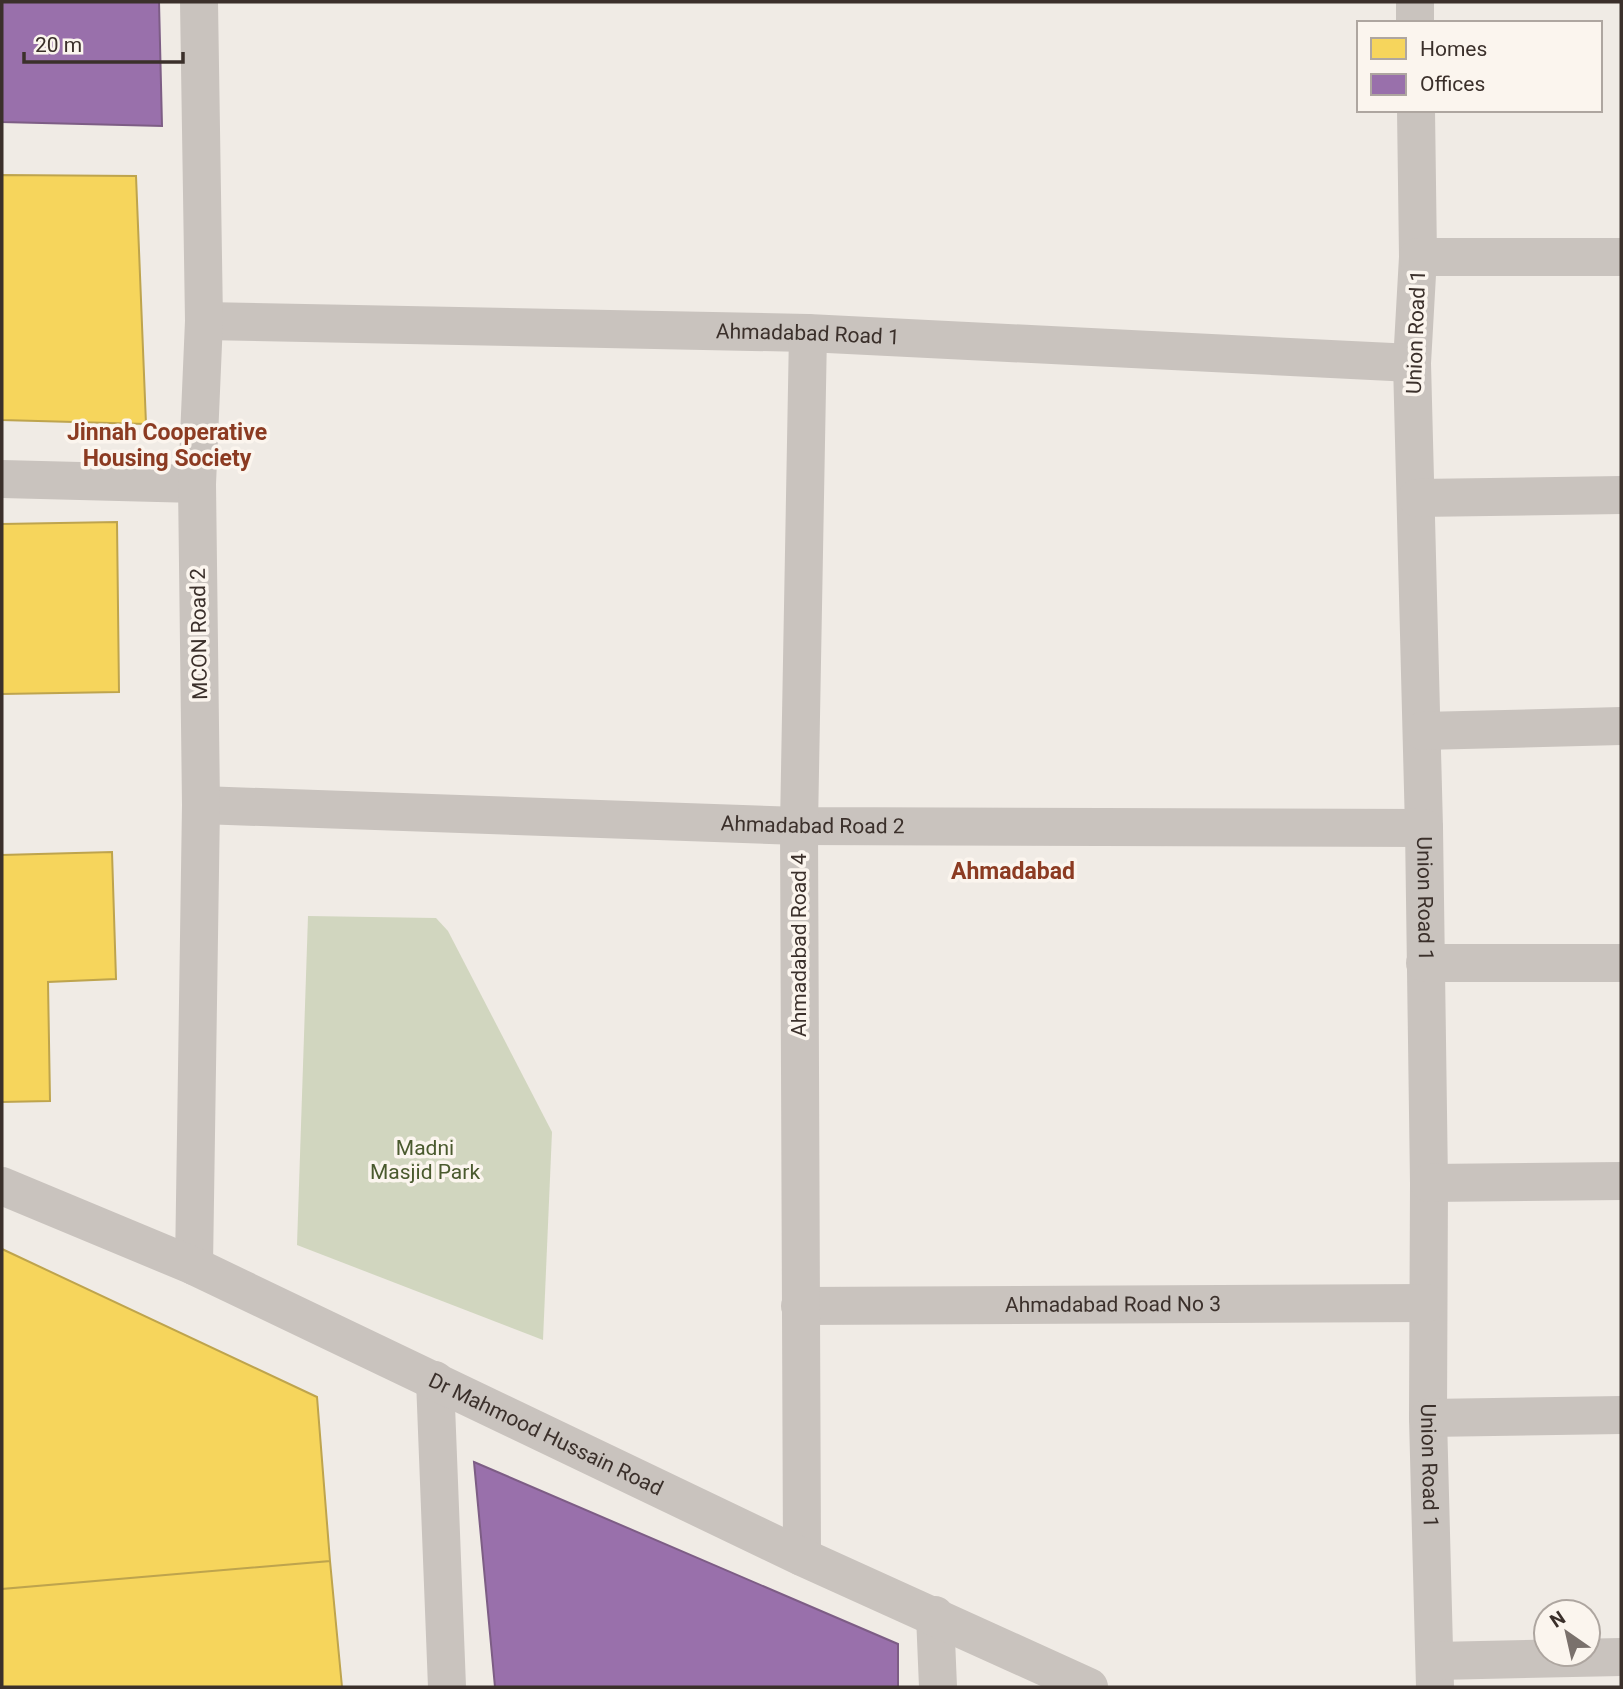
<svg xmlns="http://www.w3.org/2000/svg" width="1623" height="1689" font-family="Roboto,sans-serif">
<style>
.green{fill:#d1d6bf}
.homes{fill:#f6d55c;stroke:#bea44d;stroke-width:2}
.offices{fill:#9970ab;stroke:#7d5d85;stroke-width:2}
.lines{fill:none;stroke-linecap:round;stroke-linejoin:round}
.minor{stroke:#c9c3be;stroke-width:38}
.tertiary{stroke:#c9c3be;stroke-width:38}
.labels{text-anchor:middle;stroke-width:7;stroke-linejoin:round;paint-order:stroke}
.street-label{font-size:21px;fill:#3b302b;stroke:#fbf5ee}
.park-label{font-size:21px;fill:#4a5a2e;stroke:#fbf5ee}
.neighbourhood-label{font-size:23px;font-weight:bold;fill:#8c3b22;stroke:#fbf5ee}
</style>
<rect width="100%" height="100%" fill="#f0ebe5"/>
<path class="green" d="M 308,916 L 436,918 L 448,931 L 552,1132 L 543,1340 L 297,1245 Z"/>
<path class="homes" d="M 2,175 L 136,176 L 146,424 L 2,420 Z
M 117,522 L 119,692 L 2,694 L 2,524 Z
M 112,852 L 116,979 L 48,982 L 50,1101 L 2,1102 L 2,855 Z
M 2,1249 L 317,1397 L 330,1561 L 2,1589 Z
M 330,1561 L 342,1687 L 2,1687 L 2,1589 Z"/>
<path class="offices" d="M 2,2 L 159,2 L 162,126 L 2,122 Z
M 474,1462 L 898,1644 L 898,1687 L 495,1687 Z"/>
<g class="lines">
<g class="minor">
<path d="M 1415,2 L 1415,23"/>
<path id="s1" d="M 1416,110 L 1418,257 L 1412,363 L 1424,828 L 1429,1183 L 1428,1418 L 1435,1687"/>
<path d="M 1418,257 L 1621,257"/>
<path id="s2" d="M 204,321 L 808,333 L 1412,363"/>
<path d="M 2,479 L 197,484"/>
<path d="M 1417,498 L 1621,495"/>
<path d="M 1422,731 L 1621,726"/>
<path id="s3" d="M 201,805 L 799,826 L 1424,828"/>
<path d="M 1425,963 L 1621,963"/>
<path d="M 1429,1183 L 1621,1181"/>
<path d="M 194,1266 L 201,805 L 197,484 L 204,321 L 199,2"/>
<path id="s4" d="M 800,1306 L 1427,1303"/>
<path d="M 435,1380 L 447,1687"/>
<path d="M 1428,1418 L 1621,1415"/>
<path d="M 802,1557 L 799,826 L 808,333"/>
<path d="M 935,1615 L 938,1687"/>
<path d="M 1436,1661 L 1621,1657"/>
</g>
<path class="tertiary" id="s5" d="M 2,1186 L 194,1266 L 802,1557 L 1089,1687"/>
</g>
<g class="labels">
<g class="street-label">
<text transform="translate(1416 332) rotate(-88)" y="7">Union Road 1</text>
<text dy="7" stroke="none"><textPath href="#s2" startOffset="604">Ahmadabad Road 1</textPath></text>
<text transform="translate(199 634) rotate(-91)" y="7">MCON Road 2</text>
<text dy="7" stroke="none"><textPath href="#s3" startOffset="612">Ahmadabad Road 2</textPath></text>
<text dy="7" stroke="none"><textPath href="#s1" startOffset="789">Union Road 1</textPath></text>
<text transform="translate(799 945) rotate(-90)" y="7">Ahmadabad Road 4</text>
<text dy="7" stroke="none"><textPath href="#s4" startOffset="313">Ahmadabad Road No 3</textPath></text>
<text dy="7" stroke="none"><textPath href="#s5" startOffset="598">Dr Mahmood Hussain Road</textPath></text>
<text dy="7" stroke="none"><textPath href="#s1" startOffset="1356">Union Road 1</textPath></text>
</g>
<g class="park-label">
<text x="425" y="1155">Madni<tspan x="425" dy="24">Masjid Park</tspan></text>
</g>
<g class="neighbourhood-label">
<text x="167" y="440">Jinnah Cooperative<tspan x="167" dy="26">Housing Society</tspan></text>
<text x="1013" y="879">Ahmadabad</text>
</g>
</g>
<rect width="1623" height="1689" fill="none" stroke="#3b302b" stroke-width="7"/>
<rect x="1357" y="21" width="245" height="91" fill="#fbf5ee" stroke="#aea6a0" stroke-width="2"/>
<rect x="1371" y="38" width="35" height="21" fill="#f6d55c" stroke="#aea6a0" stroke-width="2"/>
<text x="1420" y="56" font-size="21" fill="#3b302b">Homes</text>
<rect x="1371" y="74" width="35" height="21" fill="#9970ab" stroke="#aea6a0" stroke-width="2"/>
<text x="1420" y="91" font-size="21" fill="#3b302b">Offices</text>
<g transform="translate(1567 1633) rotate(326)"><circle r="33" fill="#fbf5ee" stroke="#aea6a0" stroke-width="2"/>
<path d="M0-5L12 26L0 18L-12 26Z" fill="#7a716c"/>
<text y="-10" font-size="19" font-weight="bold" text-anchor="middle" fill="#3b302b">N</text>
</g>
<path d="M24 52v10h159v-10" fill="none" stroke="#3b302b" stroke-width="3.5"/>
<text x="35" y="52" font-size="21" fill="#3b302b" stroke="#fbf5ee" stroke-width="5" paint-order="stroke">20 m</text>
</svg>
